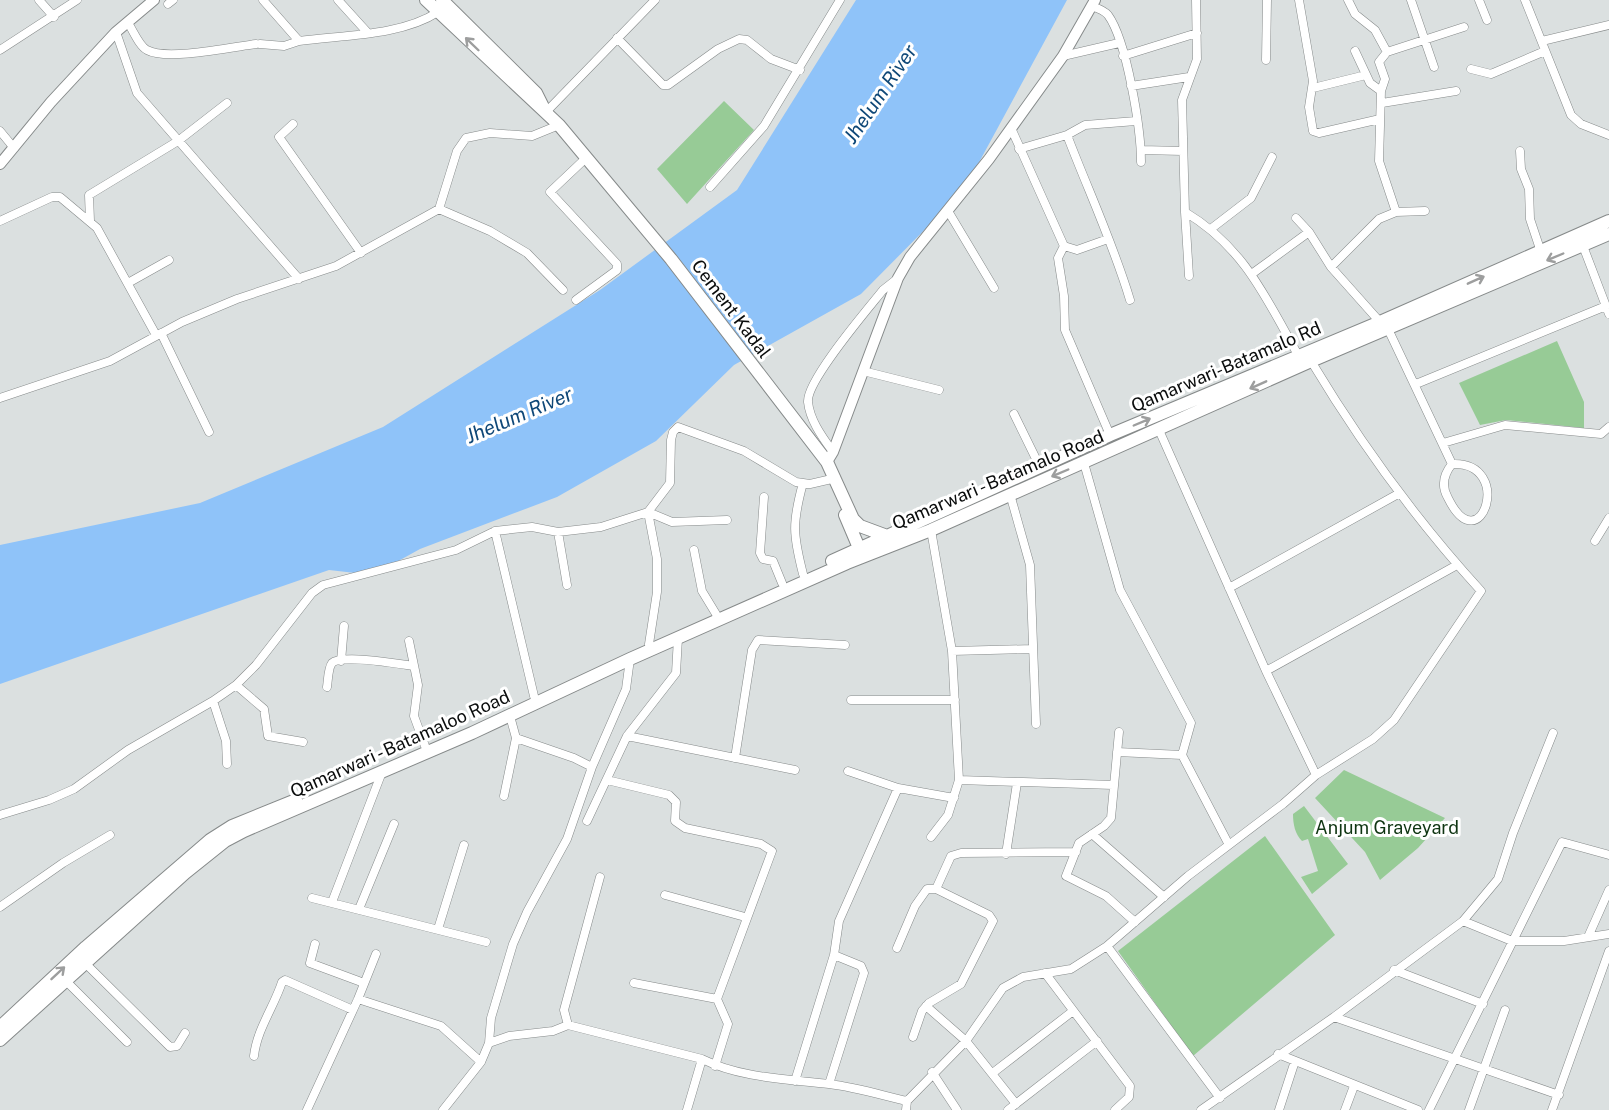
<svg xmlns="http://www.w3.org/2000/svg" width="1609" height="1110" font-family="'Public Sans',sans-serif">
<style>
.green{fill:#97cb96}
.water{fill:#8fc3f9}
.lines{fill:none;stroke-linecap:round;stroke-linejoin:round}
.street-casing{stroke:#868a8a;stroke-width:9}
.secondary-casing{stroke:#868a8a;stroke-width:12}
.primary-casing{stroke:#868a8a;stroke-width:14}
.street{stroke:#fff;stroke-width:8}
.secondary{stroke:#fff;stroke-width:10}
.primary{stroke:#fff;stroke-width:12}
.oneway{stroke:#9d9e9e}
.labels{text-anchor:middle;stroke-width:6;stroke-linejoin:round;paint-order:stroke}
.street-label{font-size:18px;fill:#0a0c0c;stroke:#fff}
.park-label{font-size:18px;fill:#0f3512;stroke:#fff}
.water-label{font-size:20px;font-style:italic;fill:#0f4878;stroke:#fff}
</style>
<rect width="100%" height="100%" fill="#dbe0e0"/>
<path class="green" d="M 724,101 L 754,130 L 687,204 L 657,169 Z
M 1557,341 L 1584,402 L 1584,428 L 1506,420 L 1480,425 L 1459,383 Z
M 1344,770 L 1445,818 L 1418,848 L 1380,880 L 1365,852 L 1315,798 Z
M 1304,806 L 1348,864 L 1312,894 L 1301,877 L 1318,871 L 1308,839 L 1302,841 C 1295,834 1293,824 1293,814 Z
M 1265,836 L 1335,935 L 1193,1056 L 1118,951 Z"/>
<path class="water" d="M 856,0 L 1067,0 L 964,190 L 861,294 L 734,365 L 656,441 L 557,497 L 420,549 L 373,575 L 329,570 L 0,684 L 0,545 L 200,503 L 383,427 L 600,290 L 737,190 Z"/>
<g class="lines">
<g class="street-casing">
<path id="street" d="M 39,0 L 54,17
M 338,0 L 367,32
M 1196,0 L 1197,59 L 1182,100 L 1185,212 C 1244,247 1266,298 1298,355
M 1299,0 L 1313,81 L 1309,107 L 1313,131 L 1319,133 L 1380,119
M 1348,0 L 1355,14 L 1375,30 L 1387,52 L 1379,62 L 1385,79 L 1381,91 L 1379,161 L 1396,212
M 1411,0 L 1434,67
M 1479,0 L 1487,20
M 1525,0 L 1571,115 L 1581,124 L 1609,135
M 168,4 L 173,0
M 1091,6 C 1097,8 1104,10 1108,15 C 1127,41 1141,130 1141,162
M 128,23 C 133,30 139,46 147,50 C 166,61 233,47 256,44
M 116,32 L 137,93 L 299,279
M 617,38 L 663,85 L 668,85 L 718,49 L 739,39 L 747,40 L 771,59 L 800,70
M 299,41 C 343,35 401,36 438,12
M 1542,41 L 1609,25
M 260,44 L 284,46 L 299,41 L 263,0
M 0,50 L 77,0
M 1355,51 L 1370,83 L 1381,91
M 1387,52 L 1464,27
M 1063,56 L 1119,43
M 1123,56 L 1197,33
M 1266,60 L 1267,0
M 1471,69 L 1491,74 L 1545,51
M 1131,86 L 1189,77
M 1313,88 L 1366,75
M 1382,103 L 1456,91
M 546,112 L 655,0
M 293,124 L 279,137 L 361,253
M 1011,128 L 1064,246 L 1058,258 L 1064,296 L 1065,330 L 1110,435
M 0,131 L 14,148
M 1067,135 C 1088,190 1113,243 1130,300
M 1019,149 L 1067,135 L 1085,125 L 1136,121
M 1141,150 L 1183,151
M 1520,151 L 1521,169 L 1529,189 L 1530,219 L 1541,252
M 710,187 L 764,126 L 840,0
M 439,209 L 457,151 L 466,138 L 490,133 L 532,136 L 559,125
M 948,211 L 994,288
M 1185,212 L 1189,276
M 1296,218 L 1309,232 L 1331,267 L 1380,322
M 0,221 L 52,197 L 60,197 L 97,228 L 156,335
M 90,221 L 89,195 L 178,141 L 227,103
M 1212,228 L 1251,198 L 1272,157
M 1064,246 L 1077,250 L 1108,239
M 1583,246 L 1609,314
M 1331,267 L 1379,219 L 1396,212 L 1425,211
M 1253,273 L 1309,232
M 128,283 L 169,260
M 576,300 L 617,270 L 617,264 L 550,192 L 586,158
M 1388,329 L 1452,464
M 161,333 L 209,432
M 1311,361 C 1361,444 1416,520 1481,591 L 1394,720 L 1373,739 L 1316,775
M 863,371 L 939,390
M 1416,384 L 1606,306
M 0,398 L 110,361 L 182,322 L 237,299 L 336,266 L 439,209 L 490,231 L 527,253 L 563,290
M 1014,414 L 1040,467
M 1443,443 L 1505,425 L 1601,434 L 1609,427
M 833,452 C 823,438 810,421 808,402 C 806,381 867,310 883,290 L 897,279
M 1084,463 L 1120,590 L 1191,723 L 1182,755 L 1229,845
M 1452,464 C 1515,461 1481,565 1448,498 C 1441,486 1444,474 1452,464 Z
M 803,483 C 792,523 793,535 803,574
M 1010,494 L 1030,565 L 1036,724
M 764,497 L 760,553 L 763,559 L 773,561 L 782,583
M 648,512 L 657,559 L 657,592 L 649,644
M 648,512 L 672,522 L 727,520
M 931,530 L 952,651 L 959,780 L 948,815 L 931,837
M 495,531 L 534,696
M 558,532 L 567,585
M 1595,541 L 1609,518
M 694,550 L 702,591 L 716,614
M 1229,588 L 1398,494
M 409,641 L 418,685 L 414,716 L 425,746
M 952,651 L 1033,649
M 341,661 L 344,626
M 1266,671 L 1457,565
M 236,685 L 264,709 L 268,736 L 303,742
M 327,687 C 328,681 328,668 332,663 C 341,654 400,664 414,666
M 851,700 L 955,700
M 213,701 L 226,741 L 227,764
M 1119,732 L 1111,818 L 1104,826 L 1079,843 L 1066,876 L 1106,896 L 1135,922
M 627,736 L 795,770
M 516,738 L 574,758 L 592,767
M 1117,752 L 1182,755
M 735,758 L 752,650 L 758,640 L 845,645
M 848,771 L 898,788
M 607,780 L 669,795 L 676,802 L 675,821 L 685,828 L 761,844 L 772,851 L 717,999 L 728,1024 L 715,1066
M 959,780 L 1113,785
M 504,796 L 516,738 L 510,716
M 0,815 L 49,800 L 74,789 L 128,750 L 213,701 L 236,685 L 256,665 L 312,593 L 323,585 L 456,550 L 495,531 L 532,527 L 558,532 L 601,527 L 648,512 L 670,483 L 671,440 L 673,432 L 678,427 L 744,451 L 796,482 L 810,484 L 836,478
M 587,821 L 627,736 L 676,673 L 678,638
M 1092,834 L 1164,897
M 1006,854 L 1017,783
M 665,895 L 745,917
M 312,898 L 486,942
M 332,902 L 382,772
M 0,907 L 63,863 L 110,835
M 359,909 L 394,824
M 1463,921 L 1498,879 L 1513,833 L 1553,733
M 438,929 L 464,845
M 1588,937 L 1609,890
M 315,944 L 310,963 L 364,983
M 1107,946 L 1220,1098
M 897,948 L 915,906 L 927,889 L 936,889 L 951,856 L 961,853 L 1076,852
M 85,963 L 170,1047 L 177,1046 L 185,1033
M 1394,970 L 1483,1004
M 1045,973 L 1130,1086 L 1129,1097 L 1115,1110
M 65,980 L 127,1042
M 634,983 L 717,999
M 358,999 L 376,954
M 926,1006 L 966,1041 L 1016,1104
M 1334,1017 L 1559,1095
M 568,1025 L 564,1010 L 600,877
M 913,1037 L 922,1011 L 929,1003 L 961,984 L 993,921 L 989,915 L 936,889
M 489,1043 L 491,1018 L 513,944 L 527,912 L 567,839 L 592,767 L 626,689 L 630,659
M 1278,1054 L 1418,1110
M 254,1056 C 257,1029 274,1007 282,982 L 285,980 L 353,1010 L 358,999 L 441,1026 L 481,1062
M 932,1072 L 957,1110
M 994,1072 L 1073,1011
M 795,1081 L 834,955 L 839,921 L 898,788 L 954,798
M 829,1084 L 864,973 L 861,966 L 834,955
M 307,1110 L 353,1010
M 443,1110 L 481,1062 L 489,1043 L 509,1036 L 553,1031 L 568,1025 L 702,1059 C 740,1078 787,1079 829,1084 C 855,1087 881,1095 907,1101 L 966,1041 L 1003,988 L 1023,977 L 1071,969 L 1107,946 L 1188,876 L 1283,804 L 1316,775 L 1266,671 L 1159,430
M 687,1110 L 702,1059
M 906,1110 L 907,1101
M 1008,1110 L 1097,1041
M 1201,1110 L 1334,1017 L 1463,921 L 1512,941 L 1564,941 L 1609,934
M 1279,1110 L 1295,1061
M 1345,1110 L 1354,1086
M 1429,1110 L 1562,842 L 1609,855
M 1469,1110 L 1505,1010
M 1552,1110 L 1609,951"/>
</g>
<g class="secondary-casing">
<path id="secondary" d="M 0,164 L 51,102 L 116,32 L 154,0
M 827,462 L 833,452 L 898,278 L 910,257 L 989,159 L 1063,56 L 1095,0"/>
</g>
<g class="primary-casing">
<path id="primary" d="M 426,0 L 559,125 L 671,259 L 827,462 L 853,519 L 860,526 L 887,536
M 442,0 L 536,93 L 544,109
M 845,515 L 862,555
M 832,561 L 1110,435 L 1380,322 L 1609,221
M 0,1027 L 86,947 L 210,840 L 232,826 L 296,800
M 0,1040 L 185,873 L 225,841 L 244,831 L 472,733 L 630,659 L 847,563 L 931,530 L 1311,361 L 1609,234"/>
</g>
<use href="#street" class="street"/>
<use href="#secondary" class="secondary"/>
<use href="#primary" class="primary"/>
</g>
<defs><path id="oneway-shaft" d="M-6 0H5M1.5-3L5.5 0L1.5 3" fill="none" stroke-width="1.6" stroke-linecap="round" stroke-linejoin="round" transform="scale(1.5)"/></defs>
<g class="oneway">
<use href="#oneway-shaft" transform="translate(472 44) rotate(-136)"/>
<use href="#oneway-shaft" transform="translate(1555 257) rotate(157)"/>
<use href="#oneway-shaft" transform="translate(1476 280) rotate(-24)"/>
<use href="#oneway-shaft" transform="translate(1258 385) rotate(156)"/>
<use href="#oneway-shaft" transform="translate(1142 422) rotate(-23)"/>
<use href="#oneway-shaft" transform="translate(1060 473) rotate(157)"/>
<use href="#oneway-shaft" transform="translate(58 973) rotate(-43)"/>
</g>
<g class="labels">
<g class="street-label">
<text transform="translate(731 309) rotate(53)" y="6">Cement Kadal</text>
<text transform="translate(1226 367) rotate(-23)" y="6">Qamarwari-Batamalo Rd</text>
<text transform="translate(998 480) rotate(-23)" y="6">Qamarwari - Batamalo Road</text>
<text transform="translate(400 744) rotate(-24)" y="6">Qamarwari - Batamaloo Road</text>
</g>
<g class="park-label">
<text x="1387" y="834">Anjum Graveyard</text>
</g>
<g class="water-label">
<text transform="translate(880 94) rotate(-56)" y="7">Jhelum River</text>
<text transform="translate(519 415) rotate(-23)" y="7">Jhelum River</text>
</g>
</g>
</svg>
